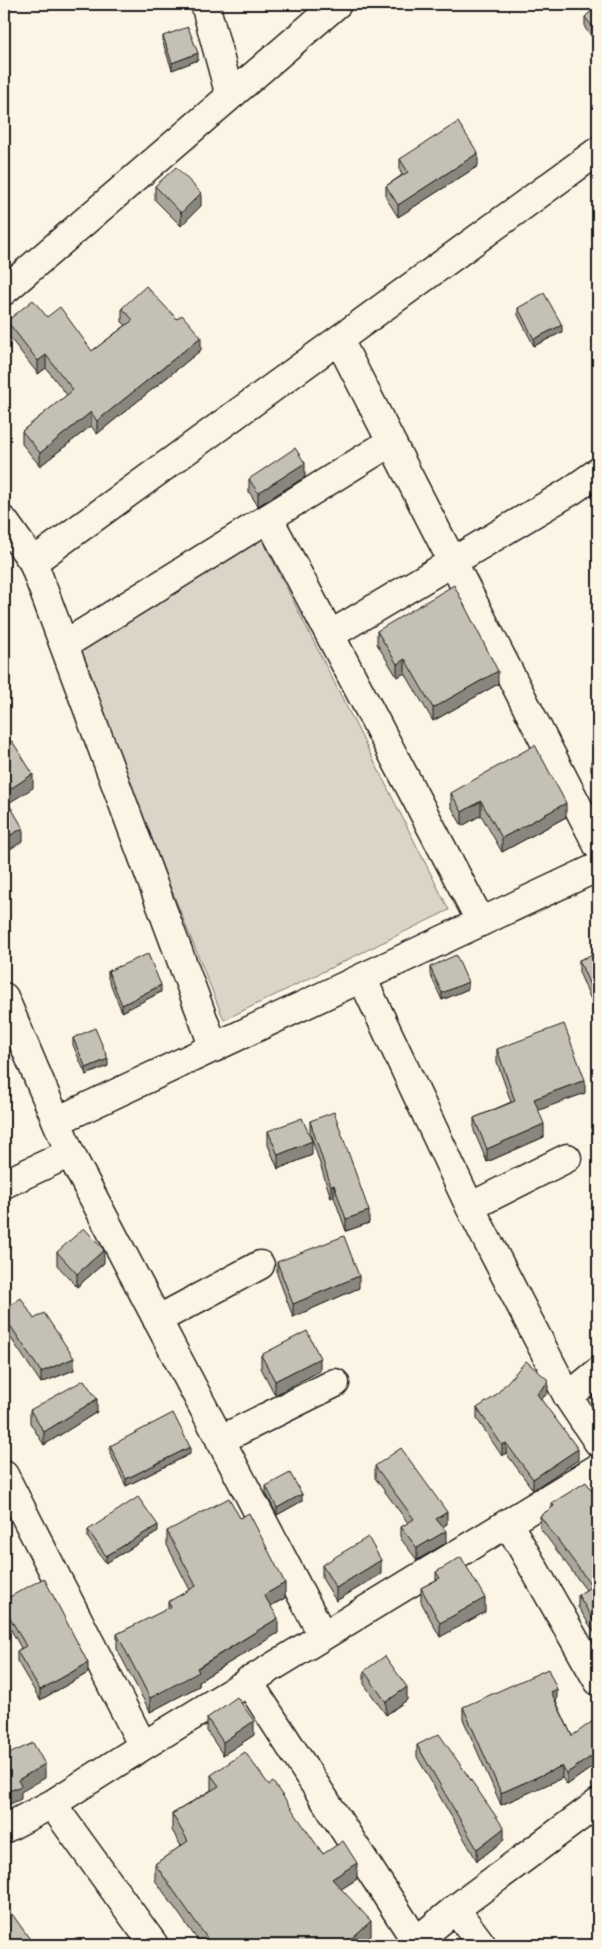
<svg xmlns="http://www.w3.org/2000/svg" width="602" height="1949" font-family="Pangolin,sans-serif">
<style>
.green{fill:#dbd5c8;stroke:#7c7872}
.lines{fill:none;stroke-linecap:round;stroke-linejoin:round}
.minor-casing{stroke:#1c1c1c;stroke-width:31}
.minor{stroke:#fcf5e5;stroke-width:28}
.wall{fill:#a9a59a;stroke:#1c1c1c}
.shaded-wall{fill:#89867d;stroke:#1c1c1c}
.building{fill:#c4c0b3;stroke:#1c1c1c}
</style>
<rect width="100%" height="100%" fill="#fcf5e5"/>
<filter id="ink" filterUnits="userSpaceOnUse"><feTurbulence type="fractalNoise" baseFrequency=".02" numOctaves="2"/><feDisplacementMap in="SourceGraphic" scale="10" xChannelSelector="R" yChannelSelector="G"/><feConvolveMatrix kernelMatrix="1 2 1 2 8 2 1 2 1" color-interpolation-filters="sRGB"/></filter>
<g filter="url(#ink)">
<path class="green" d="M 260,535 L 449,910 L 224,1020 L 73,646 Z"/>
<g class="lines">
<g class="minor-casing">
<path id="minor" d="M 205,4 L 230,96
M 4,291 L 337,4
M 339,340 L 598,846
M 269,519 L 481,922
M 4,521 L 33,562 L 214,1048
M 33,562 L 598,151
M 330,635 L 571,491 L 598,472
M 64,645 L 391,442
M 362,978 L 470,1207 L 568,1397 L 598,1442
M 4,997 L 70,1153 L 323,1636
M 57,1121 L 598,867
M 4,1184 L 70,1153
M 470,1207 L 567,1158
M 157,1320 L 260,1265
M 568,1397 L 598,1372
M 220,1440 L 335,1383
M 4,1475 L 143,1746
M 508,1523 L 598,1681
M 248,1681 L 416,1941
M 52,1804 L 143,1746 L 598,1468
M 4,1829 L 52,1804 L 154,1945
M 455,1909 L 482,1945
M 412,1945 L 455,1909 L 598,1803"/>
</g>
<use href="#minor" class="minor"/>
</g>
<path class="wall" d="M 598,5 L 592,37 L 585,28 L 585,17 Z
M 163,36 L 198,60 L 172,70 L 163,43 Z
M 400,159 L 478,166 L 398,217 L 386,198 L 386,186 L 402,175 L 400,171 Z
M 155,186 L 201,206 L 181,226 L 155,200 Z
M 122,308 L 201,350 L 97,434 L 91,426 L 40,466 L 22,444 L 22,431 L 67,395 L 46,368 L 38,374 L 7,334 L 7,321 L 47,317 L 92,351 L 126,325 L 122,322 Z
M 518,308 L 562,332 L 534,346 L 518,315 Z
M 305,477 L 258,506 L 249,492 L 249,479 Z
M 377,631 L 498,684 L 433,721 L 405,673 L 397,677 L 377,644 Z
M 598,757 L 598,780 L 591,771 L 591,761 Z
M 451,793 L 566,817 L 502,852 L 481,815 L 462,826 L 451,806 Z
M 598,953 L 598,1016 L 579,972 L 579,960 Z
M 430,967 L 468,989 L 442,1000 L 430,974 Z
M 108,971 L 161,992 L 122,1012 L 108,978 Z
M 73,1038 L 108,1066 L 86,1075 L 73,1045 Z
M 497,1049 L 585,1093 L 538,1110 L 544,1137 L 487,1162 L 474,1131 L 474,1118 L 511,1102 L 497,1062 Z
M 310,1121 L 369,1223 L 346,1231 L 334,1197 L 331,1198 L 310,1133 Z
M 268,1131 L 312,1155 L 278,1169 L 268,1145 Z
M 57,1252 L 104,1263 L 77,1287 L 57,1265 Z
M 277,1262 L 359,1288 L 293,1317 L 277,1274 Z
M 4,1309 L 34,1319 L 74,1370 L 41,1383 L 4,1328 Z
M 261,1355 L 320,1371 L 275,1395 L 261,1368 Z
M 548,1392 L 541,1400 L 578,1460 L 533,1490 L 506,1453 L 502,1456 L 477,1419 L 477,1408 Z
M 30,1410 L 97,1412 L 44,1445 L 30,1423 Z
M 110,1446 L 190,1454 L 126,1486 L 110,1453 Z
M 375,1466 L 447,1524 L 442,1527 L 446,1543 L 417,1560 L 401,1539 L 401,1527 L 408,1523 L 375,1478 Z
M 266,1486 L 302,1501 L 277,1515 L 266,1493 Z
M 598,1499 L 598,1638 L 578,1607 L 578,1595 L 586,1590 L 540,1528 L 540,1516 L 552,1508 L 552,1503 Z
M 240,1518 L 285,1598 L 271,1606 L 278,1633 L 199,1681 L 199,1686 L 150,1712 L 117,1649 L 117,1634 L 168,1609 L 168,1602 L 190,1590 L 167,1545 L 167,1531 Z
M 88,1530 L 158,1532 L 106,1563 L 88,1538 Z
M 322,1565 L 381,1574 L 336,1601 L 322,1578 Z
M 436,1572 L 485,1612 L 440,1637 L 421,1602 L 421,1588 L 436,1580 Z
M 4,1600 L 88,1673 L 40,1700 L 17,1661 L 17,1651 L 21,1648 L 4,1617 Z
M 364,1671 L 407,1700 L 386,1715 L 364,1684 Z
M 557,1700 L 556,1701 L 572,1736 L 598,1729 L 598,1763 L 567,1785 L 562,1778 L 501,1805 L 463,1719 L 463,1707 Z
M 207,1718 L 254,1735 L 223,1755 L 207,1731 Z
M 417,1745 L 504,1840 L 477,1861 L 417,1757 Z
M 211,1775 L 269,1785 L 323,1854 L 357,1879 L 341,1889 L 371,1936 L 361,1945 L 201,1945 L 155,1880 L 155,1864 L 181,1846 L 172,1830 L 172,1814 L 211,1790 Z"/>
<path class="shaded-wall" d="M 598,22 L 598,33 L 592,37 L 592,26 Z
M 198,53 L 198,60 L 172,70 L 172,63 Z
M 478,153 L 478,166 L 398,217 L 398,205 Z
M 201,193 L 201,206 L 181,226 L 181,213 Z
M 562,325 L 562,332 L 534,346 L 534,339 Z
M 201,337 L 201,350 L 97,434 L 97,421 Z
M 46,355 L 46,368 L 38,374 L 38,361 Z
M 91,412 L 91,426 L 40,466 L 40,453 Z
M 305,463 L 305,477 L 258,506 L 258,493 Z
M 405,659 L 405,673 L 397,677 L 397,664 Z
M 498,671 L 498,684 L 433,721 L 433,708 Z
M 33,774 L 33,788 L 4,806 L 4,793 Z
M 481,801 L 481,815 L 462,826 L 462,812 Z
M 566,803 L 566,817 L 502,852 L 502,838 Z
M 23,828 L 23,841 L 4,853 L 4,839 Z
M 468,982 L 468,989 L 442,1000 L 442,993 Z
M 161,985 L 161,992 L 122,1012 L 122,1005 Z
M 108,1059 L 108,1066 L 86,1075 L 86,1068 Z
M 585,1080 L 585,1093 L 534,1112 L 534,1099 Z
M 544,1124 L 544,1137 L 487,1162 L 487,1149 Z
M 312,1141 L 312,1155 L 278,1169 L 278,1155 Z
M 334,1185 L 334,1197 L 331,1198 L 331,1186 Z
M 369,1211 L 369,1223 L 346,1231 L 346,1219 Z
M 104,1250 L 104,1263 L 77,1287 L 77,1274 Z
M 359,1276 L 359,1288 L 293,1317 L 293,1304 Z
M 74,1358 L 74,1370 L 41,1383 L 41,1372 Z
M 320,1358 L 320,1371 L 275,1395 L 275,1381 Z
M 548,1382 L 548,1392 L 537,1405 L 537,1394 Z
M 97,1399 L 97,1412 L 44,1445 L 44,1432 Z
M 506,1443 L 506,1453 L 502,1456 L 502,1445 Z
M 190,1447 L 190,1454 L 126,1486 L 126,1479 Z
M 578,1449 L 578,1460 L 533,1490 L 533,1479 Z
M 302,1494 L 302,1501 L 277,1515 L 277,1508 Z
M 447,1512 L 447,1524 L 436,1531 L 436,1519 Z
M 158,1525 L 158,1532 L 106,1563 L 106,1556 Z
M 446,1531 L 446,1543 L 417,1560 L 417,1548 Z
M 381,1560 L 381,1574 L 336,1601 L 336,1588 Z
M 285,1583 L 285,1598 L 264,1609 L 264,1595 Z
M 485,1598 L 485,1612 L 440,1637 L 440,1623 Z
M 278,1618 L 278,1633 L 199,1681 L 199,1686 L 150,1712 L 150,1698 Z
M 88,1663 L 88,1673 L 40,1700 L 40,1690 Z
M 407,1687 L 407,1700 L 386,1715 L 386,1702 Z
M 557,1689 L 557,1700 L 551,1703 L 551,1692 Z
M 254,1721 L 254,1735 L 223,1755 L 223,1742 Z
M 598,1752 L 598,1763 L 567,1785 L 567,1773 Z
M 45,1764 L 45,1778 L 21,1792 L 21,1799 L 4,1807 L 4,1793 L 18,1780 Z
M 562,1766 L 562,1778 L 501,1805 L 501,1793 Z
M 504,1828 L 504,1840 L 477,1861 L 477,1849 Z
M 357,1863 L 357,1879 L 332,1895 L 332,1879 Z
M 371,1921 L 371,1936 L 361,1945 L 344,1945 Z"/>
<path class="building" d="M 598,5 L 598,22 L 592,26 L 585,17 Z
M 188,27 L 198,53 L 172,63 L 163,36 Z
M 458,122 L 478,153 L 398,205 L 386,186 L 408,172 L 400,159 Z
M 176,167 L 201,193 L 181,213 L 155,186 Z
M 146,286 L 177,319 L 182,315 L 201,337 L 97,421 L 91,412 L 40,453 L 22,431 L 73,390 L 46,355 L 38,361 L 7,321 L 33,300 L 47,317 L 60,307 L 92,351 L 133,320 L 122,308 Z
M 544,293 L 562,325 L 534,339 L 518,308 Z
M 295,448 L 305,463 L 258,493 L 249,479 Z
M 454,585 L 498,671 L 433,708 L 405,659 L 397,664 L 377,631 Z
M 12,741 L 33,774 L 4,793 L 4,746 Z
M 535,745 L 566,803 L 502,838 L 481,801 L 462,812 L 451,793 Z
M 598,757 L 598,770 L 591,761 Z
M 9,804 L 23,828 L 4,839 L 4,807 Z
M 598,953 L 598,1004 L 579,960 Z
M 148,954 L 161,985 L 122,1005 L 108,971 Z
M 456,955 L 468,982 L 442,993 L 430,967 Z
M 564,1024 L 585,1080 L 534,1099 L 544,1124 L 487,1149 L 474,1118 L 515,1101 L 497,1049 Z
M 95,1028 L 108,1059 L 86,1068 L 73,1038 Z
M 334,1112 L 369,1211 L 346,1219 L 334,1185 L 331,1186 L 310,1121 Z
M 302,1118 L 312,1141 L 278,1155 L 268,1131 Z
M 84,1228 L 104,1250 L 77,1274 L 57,1252 Z
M 344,1236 L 359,1276 L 293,1304 L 277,1262 Z
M 21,1298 L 34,1319 L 44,1313 L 74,1358 L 41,1372 L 4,1316 L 4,1309 Z
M 307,1331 L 320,1358 L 275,1381 L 261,1355 Z
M 526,1361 L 547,1379 L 548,1382 L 537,1394 L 578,1449 L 533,1479 L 506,1443 L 502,1445 L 477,1408 L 494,1397 Z
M 84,1380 L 97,1399 L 44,1432 L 30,1410 Z
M 173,1413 L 190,1447 L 126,1479 L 110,1446 Z
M 401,1448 L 447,1512 L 436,1519 L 446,1531 L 417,1548 L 401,1527 L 414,1519 L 375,1466 Z
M 290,1473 L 302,1494 L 277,1508 L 266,1486 Z
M 586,1482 L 598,1499 L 598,1627 L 578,1595 L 592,1586 L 540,1516 L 554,1506 L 552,1503 Z
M 138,1497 L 158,1525 L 106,1556 L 88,1530 Z
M 229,1498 L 240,1518 L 249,1513 L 285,1583 L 264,1595 L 278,1618 L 197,1668 L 199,1672 L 150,1698 L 117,1634 L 171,1607 L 168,1602 L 196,1586 L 167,1531 Z
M 368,1537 L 381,1560 L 336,1588 L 322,1565 Z
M 461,1557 L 485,1598 L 440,1623 L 421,1588 L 440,1578 L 436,1572 Z
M 44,1578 L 88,1663 L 40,1690 L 17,1651 L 26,1646 L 4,1607 L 4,1600 Z
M 385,1656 L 407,1687 L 386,1702 L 364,1671 Z
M 548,1669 L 557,1689 L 551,1692 L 572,1736 L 593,1721 L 598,1729 L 598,1752 L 567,1773 L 562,1766 L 501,1793 L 463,1707 Z
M 237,1697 L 254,1721 L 223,1742 L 207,1718 Z
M 439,1734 L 504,1828 L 477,1849 L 417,1745 Z
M 33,1743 L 45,1764 L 18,1780 L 21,1786 L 4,1793 L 4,1756 Z
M 245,1752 L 269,1785 L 273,1782 L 323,1854 L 343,1841 L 357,1863 L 332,1879 L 371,1921 L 344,1945 L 208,1945 L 204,1940 L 207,1938 L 155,1864 L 188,1841 L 172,1814 L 219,1786 L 211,1775 Z
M 4,1907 L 9,1916 L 12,1914 L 34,1945 L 4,1945 Z"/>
</g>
<rect width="602" height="1949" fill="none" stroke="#fcf5e5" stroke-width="20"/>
<rect x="10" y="10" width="582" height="1929" fill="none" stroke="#1c1c1c" stroke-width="2" filter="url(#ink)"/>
</svg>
